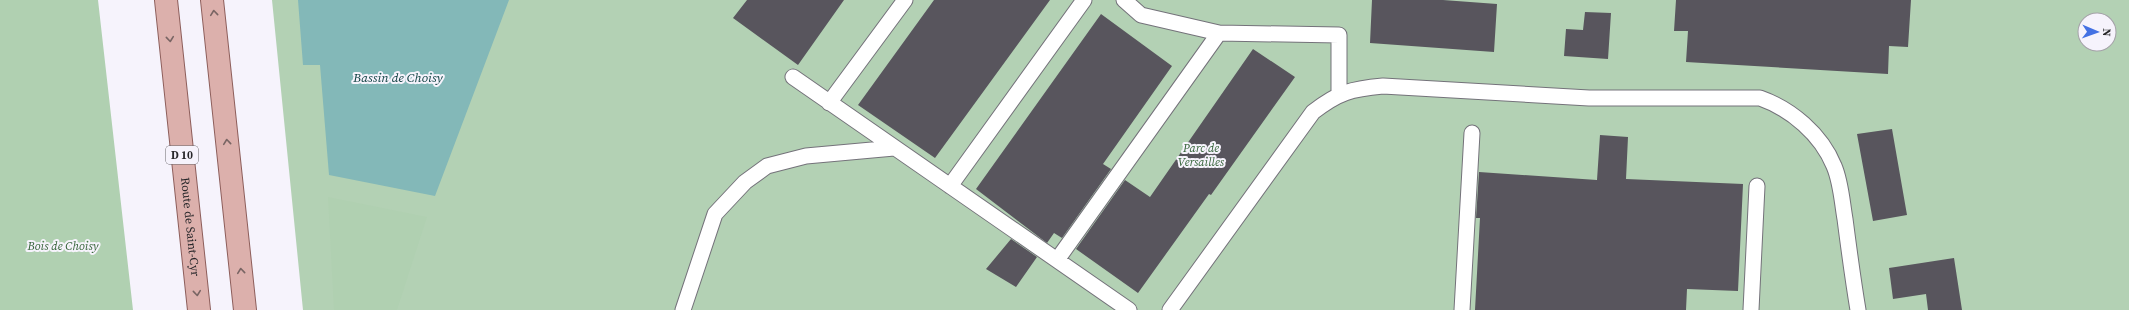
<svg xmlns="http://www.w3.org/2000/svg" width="2129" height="310" font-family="'Source Serif 4',serif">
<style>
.green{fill:#b3d1b4;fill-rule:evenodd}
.forest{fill:#b0d0b1}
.water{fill:#83b8b8}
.building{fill:#58555d}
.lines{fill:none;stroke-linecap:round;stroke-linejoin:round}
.service-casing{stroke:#74727a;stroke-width:17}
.primary-casing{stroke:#8d5e5b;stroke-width:24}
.service{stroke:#fff;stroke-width:15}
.primary{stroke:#dcb0ac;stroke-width:22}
.oneway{stroke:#796564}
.labels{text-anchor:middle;stroke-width:4;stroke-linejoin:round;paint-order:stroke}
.shield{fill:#f6f3fc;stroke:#666469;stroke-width:1}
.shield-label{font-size:11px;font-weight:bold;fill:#28272a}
.park-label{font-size:12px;font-style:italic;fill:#36643a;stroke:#f6f3fc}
.street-label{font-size:12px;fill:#28272a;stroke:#f6f3fc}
.water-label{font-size:13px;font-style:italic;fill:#0f4142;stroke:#f6f3fc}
</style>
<rect width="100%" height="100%" fill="#f6f3fc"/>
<path class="green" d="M 272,0 L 2129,0 L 2129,310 L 303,310 ZM 2085,20 L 2109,20 L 2109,44 L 2085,44 Z"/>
<path class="forest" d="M 0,0 L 98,0 L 133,310 L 0,310 Z
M 328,197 L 427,217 L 397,310 L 334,310 Z"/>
<path class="water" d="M 298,0 L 509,0 L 435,196 L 329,175 L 320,65 L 303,65 Z"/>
<path class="building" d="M 747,0 L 844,0 L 798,65 L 733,18 Z
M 934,0 L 1050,0 L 935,158 L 858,105 Z
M 1372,0 L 1443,0 L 1497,4 L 1494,52 L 1370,43 Z
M 1676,0 L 1911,0 L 1908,47 L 1889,46 L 1888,74 L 1686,62 L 1688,31 L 1674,31 Z
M 1585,12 L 1611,13 L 1608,59 L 1564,56 L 1566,29 L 1583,30 Z
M 1101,14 L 1172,66 L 1103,164 L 1111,169 L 1062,238 L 1054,233 L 1047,243 L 976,189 Z
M 1253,49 L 1295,77 L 1211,195 L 1209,194 L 1138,293 L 1076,249 L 1125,180 L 1150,197 Z
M 1892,129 L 1907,215 L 1873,221 L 1857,134 Z
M 1600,135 L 1628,137 L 1626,179 L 1743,184 L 1738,291 L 1687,289 L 1686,310 L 1475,310 L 1480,218 L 1476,218 L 1479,172 L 1597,180 Z
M 1011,239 L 1037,257 L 1016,287 L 986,269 Z
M 1954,258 L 1962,310 L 1928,310 L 1926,294 L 1893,299 L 1889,268 Z"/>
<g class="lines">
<g class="service-casing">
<path id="service" d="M 1124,0 L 1141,15 L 1219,33 L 1339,35 L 1339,95
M 793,77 L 1129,310
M 829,103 L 905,0
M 950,186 L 1084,0
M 1057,260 L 1219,33
M 683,310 L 715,214 L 745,182 L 767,166 L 806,156 L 894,148
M 1170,310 L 1313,112 C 1339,92 1351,89 1383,86 L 1589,98 L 1760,98 C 1791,109 1821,134 1834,166 C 1841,182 1842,202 1845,219 C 1849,250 1853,280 1858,310
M 1462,310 L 1472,133
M 1751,310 L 1757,186"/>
</g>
<g class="primary-casing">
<g id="primary">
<path id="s1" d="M 166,0 L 199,310"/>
<path d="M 212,0 L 245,310"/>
</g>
</g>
<use href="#service" class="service"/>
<use href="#primary" class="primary"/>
</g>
<defs><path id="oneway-chevron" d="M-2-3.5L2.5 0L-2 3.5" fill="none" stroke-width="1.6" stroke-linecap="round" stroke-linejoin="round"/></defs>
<g class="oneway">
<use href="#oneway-chevron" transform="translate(214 13) rotate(-96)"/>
<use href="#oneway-chevron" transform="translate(170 39) rotate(84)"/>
<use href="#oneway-chevron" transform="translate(227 142) rotate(-96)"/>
<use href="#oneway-chevron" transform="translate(241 271) rotate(-96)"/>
<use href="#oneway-chevron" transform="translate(197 293) rotate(84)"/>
</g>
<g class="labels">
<rect class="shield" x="166" y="146" width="32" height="18" rx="3"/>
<g class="shield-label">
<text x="182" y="159">D 10</text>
</g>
<g class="park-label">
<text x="1201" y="152">Parc de<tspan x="1201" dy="14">Versailles</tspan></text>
<text x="63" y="250">Bois de Choisy</text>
</g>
<g class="street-label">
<text dy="4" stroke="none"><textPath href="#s1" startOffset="228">Route de Saint-Cyr</textPath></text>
</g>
<g class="water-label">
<text x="398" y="82">Bassin de Choisy</text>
</g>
</g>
<g transform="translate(2097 32) rotate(92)"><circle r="19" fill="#f6f3fc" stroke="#a4a1a8"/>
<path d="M0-3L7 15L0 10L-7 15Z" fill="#4471e3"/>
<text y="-6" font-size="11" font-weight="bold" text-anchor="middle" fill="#28272a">N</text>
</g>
</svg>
